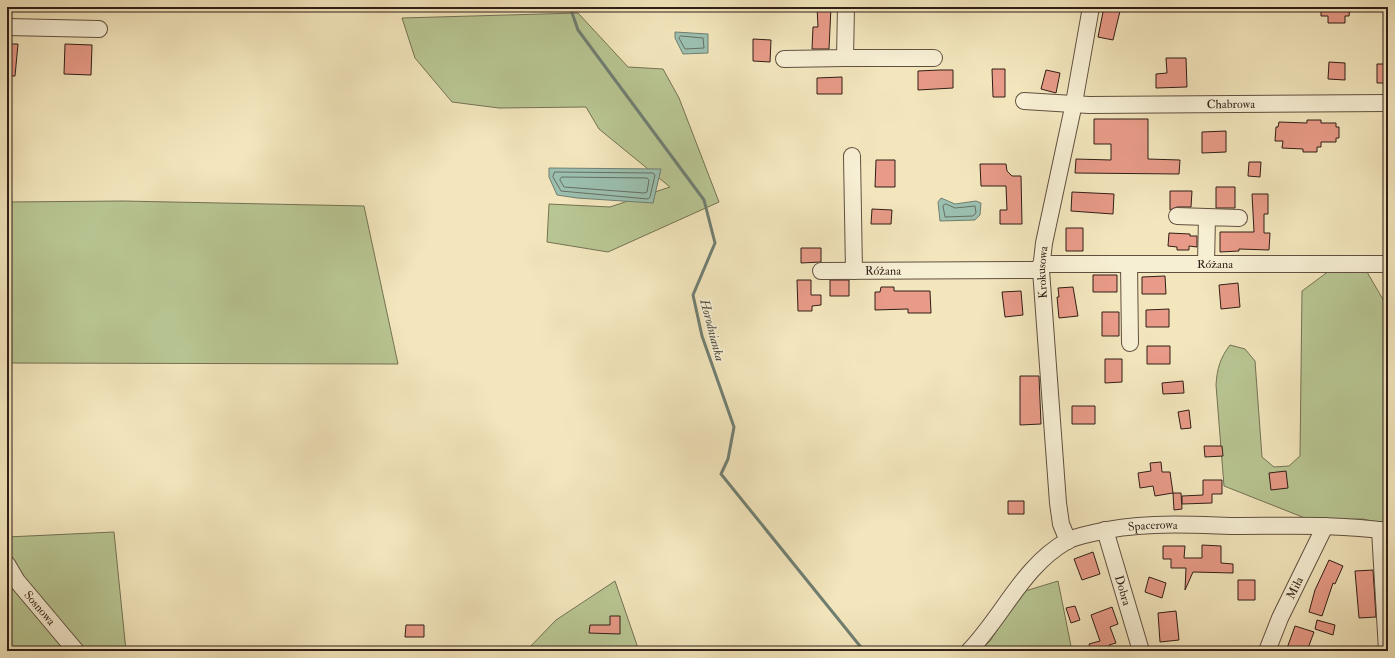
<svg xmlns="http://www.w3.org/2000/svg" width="1395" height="658" font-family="'IM FELL Double Pica',serif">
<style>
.green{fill:#b8c693;stroke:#747254}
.water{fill:#9bc0b0;stroke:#707f72}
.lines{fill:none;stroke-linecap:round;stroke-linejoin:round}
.shore{stroke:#666f63;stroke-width:1}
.stream{stroke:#707f72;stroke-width:3}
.building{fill:#e89b88;stroke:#301e16}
.minor-casing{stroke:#615040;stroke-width:18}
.minor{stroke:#f7efd4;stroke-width:16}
.labels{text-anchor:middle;stroke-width:3.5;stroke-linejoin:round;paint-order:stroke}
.street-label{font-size:12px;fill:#301e16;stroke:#f7efd4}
.water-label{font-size:13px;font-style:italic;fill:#504f44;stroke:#f7efd4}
</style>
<rect width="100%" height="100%" fill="#f3e6bd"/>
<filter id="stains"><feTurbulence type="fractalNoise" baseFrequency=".005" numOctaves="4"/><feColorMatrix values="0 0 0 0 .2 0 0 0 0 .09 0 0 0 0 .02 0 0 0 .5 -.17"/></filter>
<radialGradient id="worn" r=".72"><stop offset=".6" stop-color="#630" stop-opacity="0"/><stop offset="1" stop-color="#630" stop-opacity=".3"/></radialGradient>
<path class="green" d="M 578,13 L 628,67 L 663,69 L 679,98 L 719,202 L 608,252 L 547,242 L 549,204 L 610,207 L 670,187 L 599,129 L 586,107 L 499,108 L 452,102 L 415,58 L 402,18 Z
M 123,201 L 364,206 L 398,364 L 7,363 L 7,202 Z
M 1333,268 L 1367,272 L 1388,308 L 1388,525 L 1363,519 L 1310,520 L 1224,486 L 1216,385 C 1217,369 1220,358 1230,345 L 1245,349 L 1255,361 L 1262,457 L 1274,467 L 1289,466 L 1300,456 L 1302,291 Z
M 114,532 L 126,651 L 7,651 L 7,537 Z
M 615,581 L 639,651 L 526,651 L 556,620 Z
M 1058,581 L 1072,651 L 980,651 L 990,641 L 1022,592 Z"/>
<path class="water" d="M 675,32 L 708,34 L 708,53 L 683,54 L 675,38 Z
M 549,168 L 661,169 L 653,203 L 577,198 L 557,195 L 549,177 Z
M 941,198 L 955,204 L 976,201 L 981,203 L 980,215 L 975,220 L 940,221 L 938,202 Z"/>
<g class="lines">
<path class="shore" d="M 681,36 L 703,38 L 704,48 L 685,49 L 679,38 Z
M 555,172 L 653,173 L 655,175 L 650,197 L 648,199 L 561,191 L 553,177 Z
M 562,177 L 647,178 L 649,180 L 647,192 L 644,193 L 564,187 L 560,180 Z
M 946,204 L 955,208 L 975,206 L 976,213 L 973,216 L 945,217 L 943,206 Z"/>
<path class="stream" d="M 570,7 L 578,30 L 704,200 L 715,243 L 693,295 L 702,336 L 734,427 L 728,459 L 721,474 L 864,651"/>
</g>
<path class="building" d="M 817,7 L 831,7 L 829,49 L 812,49 L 813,27 L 818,27 Z
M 1104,7 L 1121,7 L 1113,40 L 1098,37 Z
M 1321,7 L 1350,7 L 1349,16 L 1345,16 L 1345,23 L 1328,23 L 1328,16 L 1321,16 Z
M 753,39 L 771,40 L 770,62 L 753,61 Z
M 7,44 L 18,44 L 15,76 L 7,76 Z
M 65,44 L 92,45 L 91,75 L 64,74 Z
M 1166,58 L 1186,58 L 1187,87 L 1156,88 L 1156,74 L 1167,73 Z
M 1329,62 L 1345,63 L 1345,80 L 1328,79 Z
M 1377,64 L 1388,64 L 1388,83 L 1377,83 Z
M 992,69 L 1005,69 L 1005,97 L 993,97 Z
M 940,70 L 953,70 L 953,88 L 918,90 L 918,71 Z
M 1046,70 L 1060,73 L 1056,93 L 1041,89 Z
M 842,77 L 842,94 L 817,94 L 817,78 Z
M 1094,119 L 1148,119 L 1148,159 L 1180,160 L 1179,174 L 1075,173 L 1076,159 L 1111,160 L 1111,144 L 1094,144 Z
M 1307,120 L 1321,120 L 1321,123 L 1336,123 L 1336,127 L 1339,127 L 1339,138 L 1336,138 L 1336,142 L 1321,142 L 1321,147 L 1317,147 L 1317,152 L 1303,152 L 1303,149 L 1282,148 L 1283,141 L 1275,141 L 1276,127 L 1278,127 L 1279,122 L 1307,123 Z
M 1226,131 L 1226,152 L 1202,153 L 1202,132 Z
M 876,160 L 895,160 L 895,187 L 875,187 Z
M 1249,162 L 1261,162 L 1260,177 L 1248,176 Z
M 980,164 L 1006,164 L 1007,171 L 1012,176 L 1021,176 L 1022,224 L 1000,224 L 1000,210 L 1007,210 L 1006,186 L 981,186 Z
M 1216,187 L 1235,187 L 1235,208 L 1216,208 Z
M 1170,191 L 1192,191 L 1191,207 L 1177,207 L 1170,210 Z
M 1072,192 L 1114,194 L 1113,214 L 1071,211 Z
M 1252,194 L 1268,194 L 1268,214 L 1264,214 L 1264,233 L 1270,233 L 1269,250 L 1239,249 L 1239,251 L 1220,252 L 1220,232 L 1254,232 Z
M 872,209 L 892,210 L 891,224 L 871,224 Z
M 1066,228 L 1083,228 L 1083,251 L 1066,251 Z
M 1169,233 L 1190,234 L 1190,236 L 1197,236 L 1197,247 L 1189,246 L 1189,250 L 1177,250 L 1177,247 L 1168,246 Z
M 801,248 L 821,248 L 821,262 L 801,263 Z
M 1093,275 L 1117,275 L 1117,292 L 1093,292 Z
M 1165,276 L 1166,294 L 1142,294 L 1142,277 Z
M 797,280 L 811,280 L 811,295 L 821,295 L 821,305 L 812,306 L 812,311 L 798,311 Z
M 830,280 L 849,280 L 849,296 L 830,296 Z
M 1238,283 L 1240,307 L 1221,309 L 1219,285 Z
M 881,287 L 894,287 L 894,291 L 930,291 L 931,313 L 908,313 L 908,309 L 875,310 L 875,292 L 880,292 Z
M 1073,287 L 1078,316 L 1059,318 L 1057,297 L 1059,297 L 1058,288 Z
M 1021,291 L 1023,315 L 1005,317 L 1002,292 Z
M 1169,309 L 1169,327 L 1146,327 L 1146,310 Z
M 1102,312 L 1119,312 L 1119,336 L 1102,336 Z
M 1147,346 L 1170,346 L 1170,364 L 1147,364 Z
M 1105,359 L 1122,359 L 1122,382 L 1105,383 Z
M 1020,376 L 1039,376 L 1041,424 L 1020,425 Z
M 1183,381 L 1184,393 L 1163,394 L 1162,383 Z
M 1072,406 L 1095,406 L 1095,424 L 1072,424 Z
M 1189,410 L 1191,428 L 1181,429 L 1178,412 Z
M 1204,446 L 1222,446 L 1223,456 L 1205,457 Z
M 1161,462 L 1162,472 L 1170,472 L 1173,493 L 1155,496 L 1153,486 L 1140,488 L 1138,473 L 1151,471 L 1150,463 Z
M 1286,471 L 1288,488 L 1271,490 L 1269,473 Z
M 1203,480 L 1222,480 L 1222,494 L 1212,494 L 1212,503 L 1182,504 L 1182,496 L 1203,495 Z
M 1173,493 L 1181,493 L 1182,509 L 1174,510 Z
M 1008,501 L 1024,501 L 1024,514 L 1008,514 Z
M 1202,545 L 1221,546 L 1221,563 L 1233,564 L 1233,573 L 1193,572 L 1185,590 L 1186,568 L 1171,568 L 1171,559 L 1163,559 L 1163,546 L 1185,546 L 1184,558 L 1202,558 Z
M 1093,552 L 1100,574 L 1082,580 L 1074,559 Z
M 1329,560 L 1343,566 L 1335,584 L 1333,583 L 1322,616 L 1309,612 L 1315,590 Z
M 1373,570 L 1376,617 L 1359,618 L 1355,571 Z
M 1149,577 L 1166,583 L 1162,598 L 1145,592 Z
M 1238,580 L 1255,580 L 1255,600 L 1238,600 Z
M 1075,606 L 1080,620 L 1071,623 L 1066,608 Z
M 1112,607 L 1118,624 L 1110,627 L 1116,643 L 1109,645 L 1111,651 L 1091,651 L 1089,644 L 1100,641 L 1091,615 Z
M 1176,611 L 1179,640 L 1160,642 L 1158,613 Z
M 610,616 L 620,616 L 620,634 L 589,633 L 590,625 L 610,625 Z
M 1317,620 L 1335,625 L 1333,635 L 1315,629 Z
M 406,625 L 424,625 L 424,637 L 405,637 Z
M 1295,626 L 1314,632 L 1307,651 L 1286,651 Z"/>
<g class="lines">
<g class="minor-casing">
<g id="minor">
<path d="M 7,27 L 99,29"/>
<path d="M 845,58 L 934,58"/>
<path d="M 784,59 L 845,58 L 846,7"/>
<path id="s1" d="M 1024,101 L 1089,105 L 1388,103"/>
<path d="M 852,156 L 854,271"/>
<path d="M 1177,216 L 1207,217"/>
<path id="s2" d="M 1041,264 L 1388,264"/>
<path d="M 1129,264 L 1130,343"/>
<path d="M 1206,264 L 1207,217 L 1239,218"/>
<path id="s3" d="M 821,271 L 1041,270"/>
<path id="s4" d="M 1105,530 L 1141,651"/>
<path d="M 1380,530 L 1387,651"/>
<path id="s5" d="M 1068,541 L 1061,524 L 1058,503 L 1041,270 L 1044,243 L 1074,103 L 1091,7"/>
<path id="s6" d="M 7,564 L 17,581 L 76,651"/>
<path id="s7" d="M 969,651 C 1003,616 1023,566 1067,541 C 1074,537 1084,535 1093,533 C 1141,521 1191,525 1240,526 C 1289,526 1339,524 1388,531"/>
<path id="s8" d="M 1267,651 L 1280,618 L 1325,526"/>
</g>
</g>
<use href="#minor" class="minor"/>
</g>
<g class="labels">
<g class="street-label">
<text dy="4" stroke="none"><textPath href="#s1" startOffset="207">Chabrowa</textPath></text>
<text dy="4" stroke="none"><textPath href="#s2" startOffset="174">Różana</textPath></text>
<text dy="4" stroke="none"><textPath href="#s3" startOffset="62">Różana</textPath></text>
<text dy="4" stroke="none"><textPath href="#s5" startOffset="271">Krokusowa</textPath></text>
<text dy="4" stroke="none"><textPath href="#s7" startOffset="236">Spacerowa</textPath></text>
<text dy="4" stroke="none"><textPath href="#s8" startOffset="69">Miła</textPath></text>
<text dy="4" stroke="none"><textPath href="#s4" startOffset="63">Dobra</textPath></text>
<text dy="4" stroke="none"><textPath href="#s6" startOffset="55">Sosnowa</textPath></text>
</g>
<g class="water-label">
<text transform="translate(713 330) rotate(75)" y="5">Horodnianka</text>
</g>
</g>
<rect width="1395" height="658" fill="none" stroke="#f3e6bd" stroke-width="24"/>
<rect x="8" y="8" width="1379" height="642" fill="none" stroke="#301e16" stroke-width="2"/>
<rect x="12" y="12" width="1371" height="634" fill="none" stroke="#301e16"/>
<rect width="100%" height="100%" filter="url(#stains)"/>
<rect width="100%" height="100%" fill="url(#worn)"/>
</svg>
